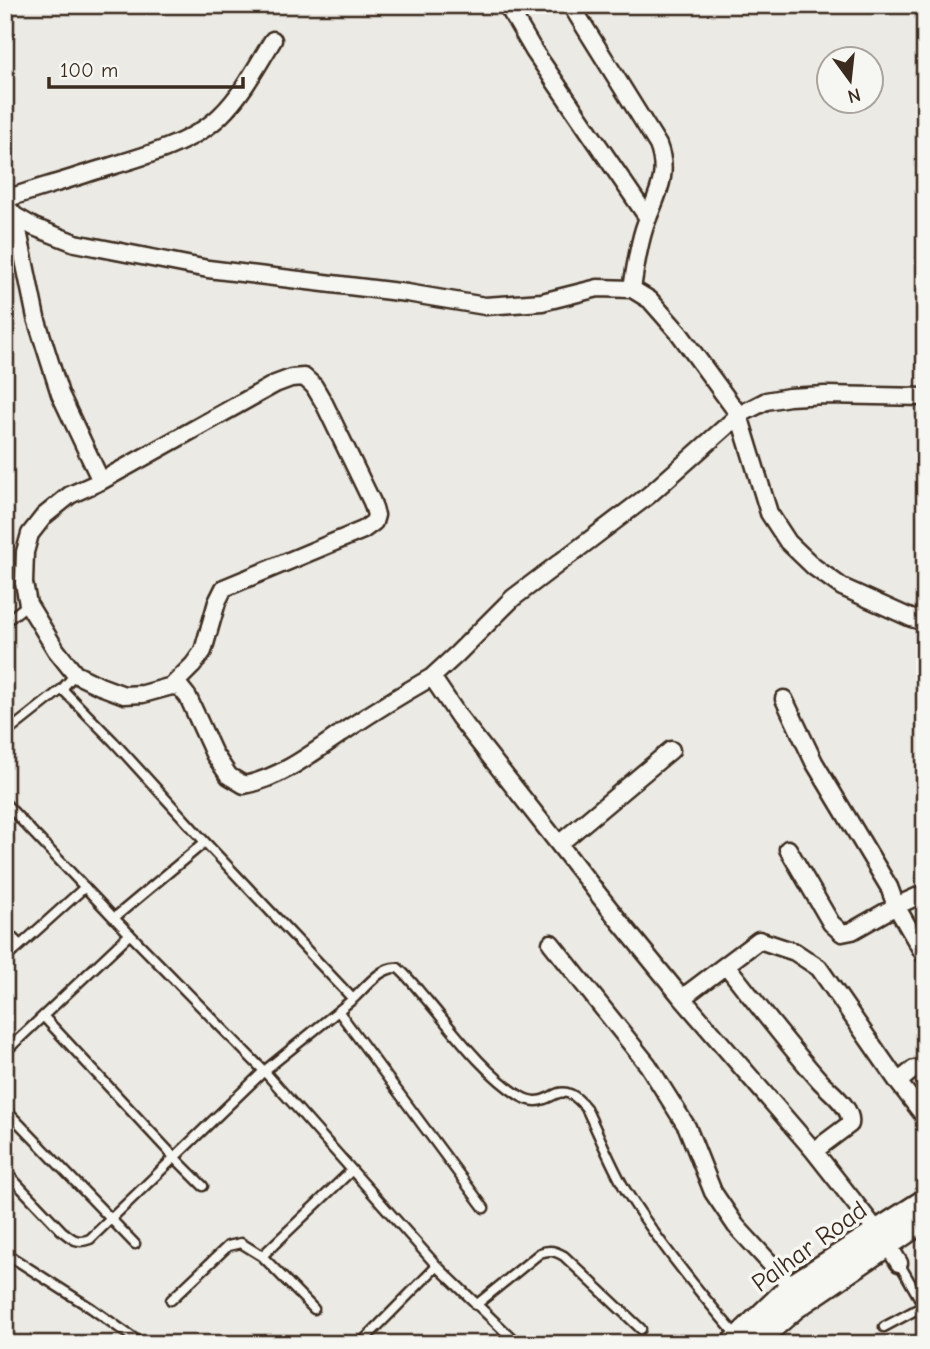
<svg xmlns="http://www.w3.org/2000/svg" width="930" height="1349" font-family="'Comic Neue',sans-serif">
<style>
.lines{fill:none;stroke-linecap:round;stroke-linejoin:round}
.lane-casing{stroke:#3b2a1e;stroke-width:13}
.street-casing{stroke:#3b2a1e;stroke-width:21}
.secondary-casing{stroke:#3b2a1e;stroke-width:26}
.lane{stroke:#f6f6f2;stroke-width:8}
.street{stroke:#f6f6f2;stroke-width:16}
.secondary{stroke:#f6f6f2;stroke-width:21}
.labels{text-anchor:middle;stroke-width:7;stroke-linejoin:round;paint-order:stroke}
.street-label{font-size:26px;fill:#3b2a1e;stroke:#f6f6f2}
</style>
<rect width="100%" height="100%" fill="#ebeae5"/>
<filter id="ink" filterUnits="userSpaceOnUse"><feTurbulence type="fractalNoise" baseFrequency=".0143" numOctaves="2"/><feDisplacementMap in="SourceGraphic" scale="14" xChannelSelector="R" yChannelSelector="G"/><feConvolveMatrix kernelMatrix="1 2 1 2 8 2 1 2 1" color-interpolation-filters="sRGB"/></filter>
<g filter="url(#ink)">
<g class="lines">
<g class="lane-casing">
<path id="lane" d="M 5,622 L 28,604
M 5,734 L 62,689 L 75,674
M 5,803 L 114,918 L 264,1071 L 437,1266 L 518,1344
M 114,918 L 205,842
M 5,930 L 20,945
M 5,959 L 85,887
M 353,999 C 365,988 381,966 398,968 C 409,977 417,989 427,1000 C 454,1032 484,1073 520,1096 C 545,1111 554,1086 570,1094 C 577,1097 582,1103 586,1108 C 599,1135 611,1165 626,1191 C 659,1243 697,1290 737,1336
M 339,1012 L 484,1208
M 43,1016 L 175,1158 L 203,1186
M 5,1052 L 130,934
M 5,1109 L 135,1244
M 5,1171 L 62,1231 C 72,1239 77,1244 90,1239 L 264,1071 L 353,999 L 205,842 L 114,742 L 62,689
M 5,1253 L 91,1308 L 142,1344
M 262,1256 L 352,1170
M 899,1263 L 925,1308
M 171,1300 L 228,1246 L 241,1243 L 262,1256 L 314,1309
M 476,1305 L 540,1253 C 550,1249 555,1251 564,1256 L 641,1329
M 884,1327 L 925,1305
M 360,1344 L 437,1266"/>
</g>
<g class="street-casing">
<path id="street" d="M 507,5 L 534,51 L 648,218
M 571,5 L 658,145 C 671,178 654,198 644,229 C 638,248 635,269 632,289
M 5,199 C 36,189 67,180 98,170 C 138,158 190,145 220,116 C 242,95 257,66 273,40
M 5,205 L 15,216 L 34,227 L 75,243 L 208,269 L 407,293 L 485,306 L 542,302 L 598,288 L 632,289 L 650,300 L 679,333 L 739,415 L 769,513 L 788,542 L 814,567 L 842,587 L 911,618 L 925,622
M 15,216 L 36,318 L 60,394 L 101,481
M 172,686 L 193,665 L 203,651 L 217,602 L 224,588 L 363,530 L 374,522 L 376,515 L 372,502 L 324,403 L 314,386 L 304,377 L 291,378 L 275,384 L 101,481 L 70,495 L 44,516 L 30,534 L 25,552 L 24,583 L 28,604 L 56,650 L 75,674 L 100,686 L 124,695 L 143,694 L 172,686 L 180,687 L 188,697 L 214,754 L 229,776 L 244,785 C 284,777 316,750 349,728 C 376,710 404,693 432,677
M 784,699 L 814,762 L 889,887 L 896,906 L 925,956
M 559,844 L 671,750
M 788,849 L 831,923 L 842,933 L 852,931 L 896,906 L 925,893
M 551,943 L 648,1065 L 687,1127 L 713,1192 L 736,1226 L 791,1286 L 797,1295
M 726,965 C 757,1004 787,1044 820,1081 C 830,1092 853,1108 850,1124 L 814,1151
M 682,998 L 759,940 L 795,952 L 819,968 L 898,1082 L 925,1117
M 898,1082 L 914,1069
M 899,1263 L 888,1245 L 814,1151 L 682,998 L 620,922 L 459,717 L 432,677 L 457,654 L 513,598 L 649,495 L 739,415 L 766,401 L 789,397 L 825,395 L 925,397"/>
</g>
<g class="secondary-casing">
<path id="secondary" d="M 731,1344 L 791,1286 L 925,1200
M 754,1344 L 795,1308 L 925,1220"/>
</g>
<use href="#lane" class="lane"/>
<use href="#street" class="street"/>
<use href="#secondary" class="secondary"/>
</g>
</g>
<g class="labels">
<g class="street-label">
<text transform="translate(809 1246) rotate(-36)" y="9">Palhar Road</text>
</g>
</g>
<rect width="930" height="1349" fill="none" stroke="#f6f6f2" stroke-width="28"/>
<rect x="14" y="14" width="902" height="1321" fill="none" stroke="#3b2a1e" stroke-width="2.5" filter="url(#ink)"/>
<g transform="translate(850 80) rotate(165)"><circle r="33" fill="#f6f6f2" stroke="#aba49d" stroke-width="2"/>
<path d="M0-5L12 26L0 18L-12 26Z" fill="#3b2a1e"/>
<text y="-10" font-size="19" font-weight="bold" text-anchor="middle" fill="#3b2a1e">N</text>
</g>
<path d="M49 77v10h194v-10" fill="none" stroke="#3b2a1e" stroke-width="3.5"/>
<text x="60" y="77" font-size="21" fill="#3b2a1e" stroke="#f6f6f2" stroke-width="5" paint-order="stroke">100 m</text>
</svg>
